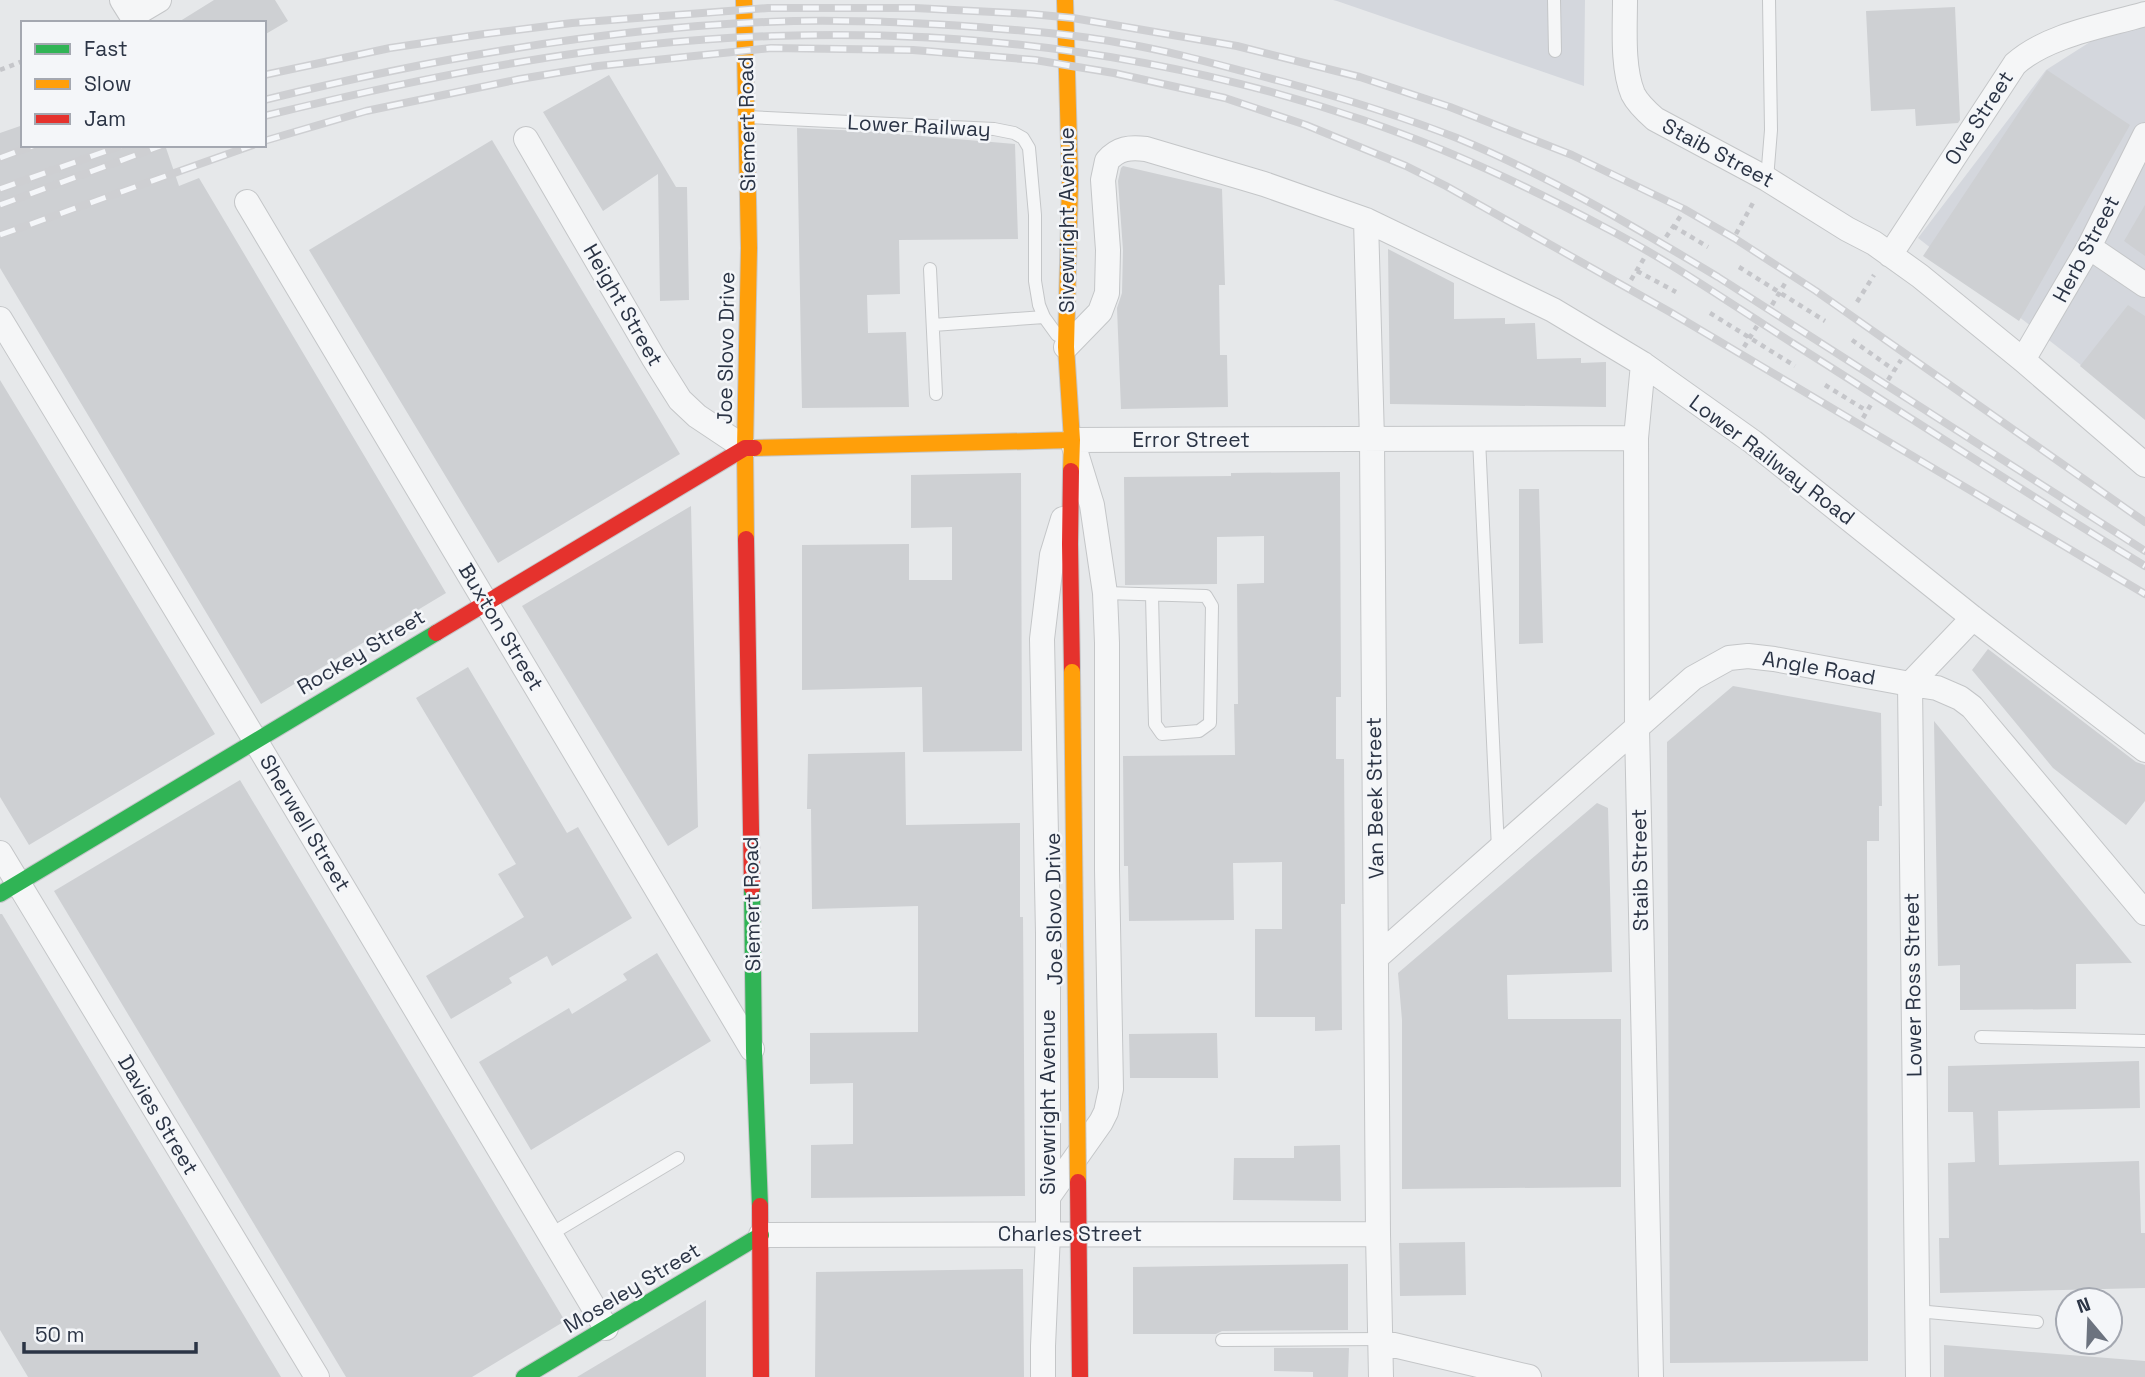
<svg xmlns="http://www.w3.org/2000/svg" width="2145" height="1377" font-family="'Space Grotesk',sans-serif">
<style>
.built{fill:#d4d7dd}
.building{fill:#ced0d3}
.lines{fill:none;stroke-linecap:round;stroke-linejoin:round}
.lane-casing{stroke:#c4c6c8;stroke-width:14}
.street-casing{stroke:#c4c6c8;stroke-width:26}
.fast-casing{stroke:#c4c6c8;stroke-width:18}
.slow-casing{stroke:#c4c6c8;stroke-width:18}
.jam-casing{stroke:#c4c6c8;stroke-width:18}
.path{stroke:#c5c6ca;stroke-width:4.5;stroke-dasharray:5 5;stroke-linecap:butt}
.lane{stroke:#f5f6f7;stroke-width:12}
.street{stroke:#f5f6f7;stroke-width:24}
.fast{stroke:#30b455;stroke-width:16}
.slow{stroke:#ff9f0a;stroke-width:16}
.jam{stroke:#e5322d;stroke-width:16}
.rail-casing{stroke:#cecfd2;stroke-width:8}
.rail{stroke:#f4f6f9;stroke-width:5;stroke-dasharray:16;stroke-linecap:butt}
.slow-bridge-casing{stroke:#c4c6c8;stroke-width:18;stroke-linecap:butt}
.jam-bridge-casing{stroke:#c4c6c8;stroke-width:18;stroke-linecap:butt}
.slow-bridge{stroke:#ff9f0a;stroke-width:16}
.jam-bridge{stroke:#e5322d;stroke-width:16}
.labels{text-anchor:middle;stroke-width:5;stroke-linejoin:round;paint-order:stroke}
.street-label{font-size:21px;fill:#2b3445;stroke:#f4f6f9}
</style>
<rect width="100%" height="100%" fill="#e6e8ea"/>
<path class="built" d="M 1333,0 L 1585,0 L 1584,86 L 1337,1 Z
M 2145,7 L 2145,415 L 1918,238 L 2046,70 Z"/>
<path class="building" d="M 214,0 L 275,0 L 288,21 L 264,35 L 264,23 L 177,23 Z
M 1955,7 L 1960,120 L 1958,123 L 1916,126 L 1915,109 L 1871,111 L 1866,11 Z
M 2047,70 L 2130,125 L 2019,321 L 1923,256 Z
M 609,75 L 676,187 L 687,187 L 689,300 L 660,301 L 658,174 L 603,211 L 543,112 Z
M 23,125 L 23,145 L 165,145 L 179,186 L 199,178 L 446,593 L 261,704 L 0,268 L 0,133 Z
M 797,128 L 862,131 L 1015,144 L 1018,239 L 899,240 L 900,294 L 867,295 L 868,333 L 906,332 L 909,407 L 802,408 Z
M 492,140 L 680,454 L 498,563 L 309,250 Z
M 1123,166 L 1222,189 L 1225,285 L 1219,285 L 1220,355 L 1227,355 L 1228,407 L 1121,409 L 1117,308 L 1122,293 L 1123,250 L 1118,181 L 1121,168 Z
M 2145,205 L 2145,256 L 2124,241 Z
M 1388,249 L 1454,283 L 1454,319 L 1505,318 L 1505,324 L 1535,323 L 1537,359 L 1581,358 L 1581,363 L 1606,362 L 1606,407 L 1390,404 Z
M 2128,305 L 2145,316 L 2145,420 L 2080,366 Z
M 0,380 L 215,734 L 29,845 L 0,797 Z
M 1340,472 L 1341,697 L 1336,697 L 1336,759 L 1344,759 L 1345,904 L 1341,904 L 1342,1030 L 1315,1031 L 1315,1017 L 1255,1017 L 1255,929 L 1282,929 L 1282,862 L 1233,863 L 1234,920 L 1129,921 L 1128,866 L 1124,866 L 1123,756 L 1235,755 L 1234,704 L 1238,704 L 1237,584 L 1264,583 L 1264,536 L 1217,537 L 1217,584 L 1125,585 L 1124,477 L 1231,476 L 1231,473 Z
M 1021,473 L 1022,751 L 923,752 L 922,687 L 802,690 L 802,545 L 909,544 L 909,580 L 952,580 L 952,527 L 911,528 L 911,475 Z
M 1519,489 L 1539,489 L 1543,643 L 1519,644 Z
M 691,506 L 698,827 L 668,846 L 522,606 Z
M 1988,649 L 2136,762 L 2145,765 L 2145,801 L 2126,825 L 2053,768 L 1972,670 Z
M 468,667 L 567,833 L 578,827 L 632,918 L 552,966 L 547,956 L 509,978 L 512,983 L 451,1019 L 426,976 L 524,917 L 498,874 L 516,864 L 416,698 Z
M 1733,686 L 1881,713 L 1882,806 L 1879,806 L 1879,841 L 1867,841 L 1868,1361 L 1670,1363 L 1667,742 Z
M 1934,721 L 2132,963 L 2076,964 L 2076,1009 L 1960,1010 L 1960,965 L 1938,966 Z
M 905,752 L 906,825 L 1020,823 L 1020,917 L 1023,917 L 1025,1196 L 811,1198 L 811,1145 L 853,1144 L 853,1083 L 810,1084 L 810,1033 L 918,1032 L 918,906 L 812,909 L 811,809 L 807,809 L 808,754 Z
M 240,780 L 565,1321 L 472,1377 L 346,1377 L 54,891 Z
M 1597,803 L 1608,808 L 1612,972 L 1507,975 L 1508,1019 L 1621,1019 L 1621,1187 L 1402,1189 L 1402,1020 L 1398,973 Z
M 0,914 L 2,914 L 281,1377 L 28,1377 L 0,1330 Z
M 657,953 L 711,1041 L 531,1150 L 479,1062 L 569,1008 L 572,1014 L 627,980 L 623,974 Z
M 1217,1033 L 1218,1078 L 1130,1078 L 1129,1034 Z
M 2139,1061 L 2140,1108 L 1998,1111 L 1999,1165 L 2139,1161 L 2141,1233 L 2145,1233 L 2145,1288 L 1940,1293 L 1939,1238 L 1949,1238 L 1948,1163 L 1975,1162 L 1973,1112 L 1948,1112 L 1948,1066 Z
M 1340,1145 L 1341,1201 L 1233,1200 L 1234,1158 L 1294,1158 L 1294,1146 Z
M 1465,1242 L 1466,1295 L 1400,1296 L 1399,1243 Z
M 1348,1264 L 1348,1330 L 1222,1331 L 1216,1334 L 1133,1334 L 1133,1267 Z
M 1023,1269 L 1024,1377 L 815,1377 L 816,1272 Z
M 706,1300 L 706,1377 L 577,1377 Z
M 1944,1345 L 2145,1361 L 2145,1377 L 1944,1377 Z
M 1274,1348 L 1349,1348 L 1348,1377 L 1313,1377 L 1313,1372 L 1274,1371 Z"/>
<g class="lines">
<g class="lane-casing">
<path id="lane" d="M 1554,0 L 1555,51
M 747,117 L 994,129 L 1014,133 L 1023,138 L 1029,148 L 1035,215 L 1035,281 L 1039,305 L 1044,317 L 1057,335
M 1767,179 L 1771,130 L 1769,0
M 930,269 L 936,394
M 933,325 L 1044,317
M 1479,439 L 1498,849
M 1105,593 L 1206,596 L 1212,606 L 1210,723 L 1199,731 L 1162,734 L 1155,724 L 1152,595
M 1981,1037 L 2145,1041
M 551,1234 L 678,1158
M 1917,1311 L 2037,1322
M 1222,1340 L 1381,1339"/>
</g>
<g class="street-casing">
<path id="street" d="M 122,0 L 132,16 L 159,0
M 1625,0 C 1625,28 1622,68 1633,94 C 1638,104 1647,112 1655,119 L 1767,179 L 1847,229 L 1874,243 L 1920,276 L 2023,360 L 2145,465
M 526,139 L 653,357 L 680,400 L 697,416 L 745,448
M 247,202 L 752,1049
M 1366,220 L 1372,440 L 1378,1234 L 1381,1377
M 2089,247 L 2145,285
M 1890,255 L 2015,64 C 2047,35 2104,26 2145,14
M 0,319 L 255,740 L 606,1328
M 1066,347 L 1100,312 L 1107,293 L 1108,250 L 1103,180 L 1107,161 C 1118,148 1130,147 1146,149 L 1264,184 L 1366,220 L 1553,310 L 1643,364 L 1753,442 L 1973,618 L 2145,750
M 2023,360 L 2089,247 L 2145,135
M 1643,364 L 1636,438 L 1637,728 L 1651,1377
M 0,853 L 317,1377
M 1377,957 L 1693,678 L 1729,658 L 1748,656 L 1774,659 L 1910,684 L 1937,688 L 1960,698 L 1972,707 L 2145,913
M 1048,1197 L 1101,1122 L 1106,1112 L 1111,1089 L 1107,870 L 1107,643 L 1105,593 L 1092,505 L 1072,440 L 1636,438
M 761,1235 L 1378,1234
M 1381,1342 L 1529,1377
M 1043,1377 L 1043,1346 L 1048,1234 L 1048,933 L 1042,639 L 1052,555 L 1063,519
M 1918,1377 L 1910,684 L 1973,618"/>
</g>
<g class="fast-casing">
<path id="fast" d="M 752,888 L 754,1052 L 760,1206
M 0,894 L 436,633
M 524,1377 L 761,1235"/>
</g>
<g class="slow-casing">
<path id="slow" d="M 744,0 L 749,248 L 745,448 L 746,539
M 1065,0 L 1070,181 L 1066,347 L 1072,440 L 1071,471
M 754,448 L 1072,440"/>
</g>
<g class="jam-casing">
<path id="jam" d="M 1071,471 L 1070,544 L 1072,672
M 746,539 L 752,888
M 436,633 L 745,448 L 754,448
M 760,1206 L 761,1377"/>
</g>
<path class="path" d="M 0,70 L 23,61
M 1673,226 L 1708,247
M 1736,234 L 1754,201
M 1666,237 L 1682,214
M 1739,267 L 1825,321
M 1637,271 L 1676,292
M 1631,280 L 1646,255
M 1857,302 L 1874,275
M 1772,305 L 1787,280
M 1710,313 L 1795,366
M 1852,340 L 1894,370
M 1744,347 L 1757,326
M 1888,380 L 1901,360
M 1825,385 L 1867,411
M 1863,418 L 1873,401"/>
<use href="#lane" class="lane"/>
<use href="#street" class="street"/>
<use href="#fast" class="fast"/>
<use href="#slow" class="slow"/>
<use href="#jam" class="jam"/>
<g class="rail-casing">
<path id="rail" d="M 264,75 L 390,48 L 484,34 L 572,23 L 768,8 L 915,8 L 1031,14 L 1073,18 L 1237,46 L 1360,77 L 1450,107 L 1572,155 L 1684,209 L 1734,238 L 1816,291 L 2145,522
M 264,100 C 426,60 599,29 766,22 C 836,19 908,22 978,27 C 1026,31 1074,34 1121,43 C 1176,52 1230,68 1284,82 C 1342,98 1401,116 1457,138 C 1549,176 1633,226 1718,277 L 2145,551
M 264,116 C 431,75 602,41 774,36 C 974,29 1174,56 1363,120 C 1446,148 1527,186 1604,227 C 1670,261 1731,304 1794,344 C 1911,418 2027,494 2145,566
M 264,141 L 366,111 L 520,79 L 598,66 L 771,48 L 913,50 L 1035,60 L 1114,73 L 1225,98 L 1306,125 L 1406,166 L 1446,186 L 1670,312 L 2145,594
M 0,158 L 35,145
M 0,189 L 123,145
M 0,205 L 163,145
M 0,235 L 253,145"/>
</g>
<use href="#rail" class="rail"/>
<g class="slow-bridge-casing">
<path id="slow-bridge" d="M 1072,672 L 1078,1182"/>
</g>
<g class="jam-bridge-casing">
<path id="jam-bridge" d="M 1078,1182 L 1080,1377"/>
</g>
<use href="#slow-bridge" class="slow-bridge"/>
<use href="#jam-bridge" class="jam-bridge"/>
</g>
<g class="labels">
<g class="street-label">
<text transform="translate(1979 118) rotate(-57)" y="7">Ove Street</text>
<text transform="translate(747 124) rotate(-91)" y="7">Siemert Road</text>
<text transform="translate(919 126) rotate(3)" y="7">Lower Railway</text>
<text transform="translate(1718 153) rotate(28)" y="7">Staib Street</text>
<text transform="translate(1067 220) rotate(-90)" y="7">Sivewright Avenue</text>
<text transform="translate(2086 249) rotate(-62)" y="7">Herb Street</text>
<text transform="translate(623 305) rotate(60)" y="7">Height Street</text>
<text transform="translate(726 348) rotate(-89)" y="7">Joe Slovo Drive</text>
<text x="1191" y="447">Error Street</text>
<text transform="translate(1772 460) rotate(37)" y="7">Lower Railway Road</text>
<text transform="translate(501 627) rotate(59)" y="7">Buxton Street</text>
<text transform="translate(361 652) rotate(-31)" y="7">Rockey Street</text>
<text transform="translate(1819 668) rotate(10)" y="7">Angle Road</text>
<text transform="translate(1375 798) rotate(-91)" y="7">Van Beek Street</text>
<text transform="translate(305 823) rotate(59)" y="7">Sherwell Street</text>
<text transform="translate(1640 870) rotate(-91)" y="7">Staib Street</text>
<text transform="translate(752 904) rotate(-91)" y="7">Siemert Road</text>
<text transform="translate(1054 909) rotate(-91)" y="7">Joe Slovo Drive</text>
<text transform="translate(1913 985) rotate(-91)" y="7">Lower Ross Street</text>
<text transform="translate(1048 1102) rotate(-90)" y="7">Sivewright Avenue</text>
<text transform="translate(158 1115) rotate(59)" y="7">Davies Street</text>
<text x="1070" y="1241">Charles Street</text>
<text transform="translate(632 1288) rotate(-31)" y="7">Moseley Street</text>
</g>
</g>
<rect x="21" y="21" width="245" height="126" fill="#f4f6f9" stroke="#a4a8b1" stroke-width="2"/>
<rect x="35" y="44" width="35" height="10" fill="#30b455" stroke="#a4a8b1" stroke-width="2"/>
<text x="84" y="56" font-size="21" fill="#2b3445">Fast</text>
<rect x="35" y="79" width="35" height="10" fill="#ff9f0a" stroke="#a4a8b1" stroke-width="2"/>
<text x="84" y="91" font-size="21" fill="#2b3445">Slow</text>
<rect x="35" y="114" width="35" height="10" fill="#e5322d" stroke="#a4a8b1" stroke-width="2"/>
<text x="84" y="126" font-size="21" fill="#2b3445">Jam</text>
<g transform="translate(2089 1321) rotate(341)"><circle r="33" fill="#f4f6f9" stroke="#a4a8b1" stroke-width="2"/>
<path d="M0-5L12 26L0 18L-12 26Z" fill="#6c737f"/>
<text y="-10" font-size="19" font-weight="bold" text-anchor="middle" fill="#2b3445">N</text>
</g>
<path d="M24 1342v10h172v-10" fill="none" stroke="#2b3445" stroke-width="3.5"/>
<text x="35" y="1342" font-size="21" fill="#2b3445" stroke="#f4f6f9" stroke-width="5" paint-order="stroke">50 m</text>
</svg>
